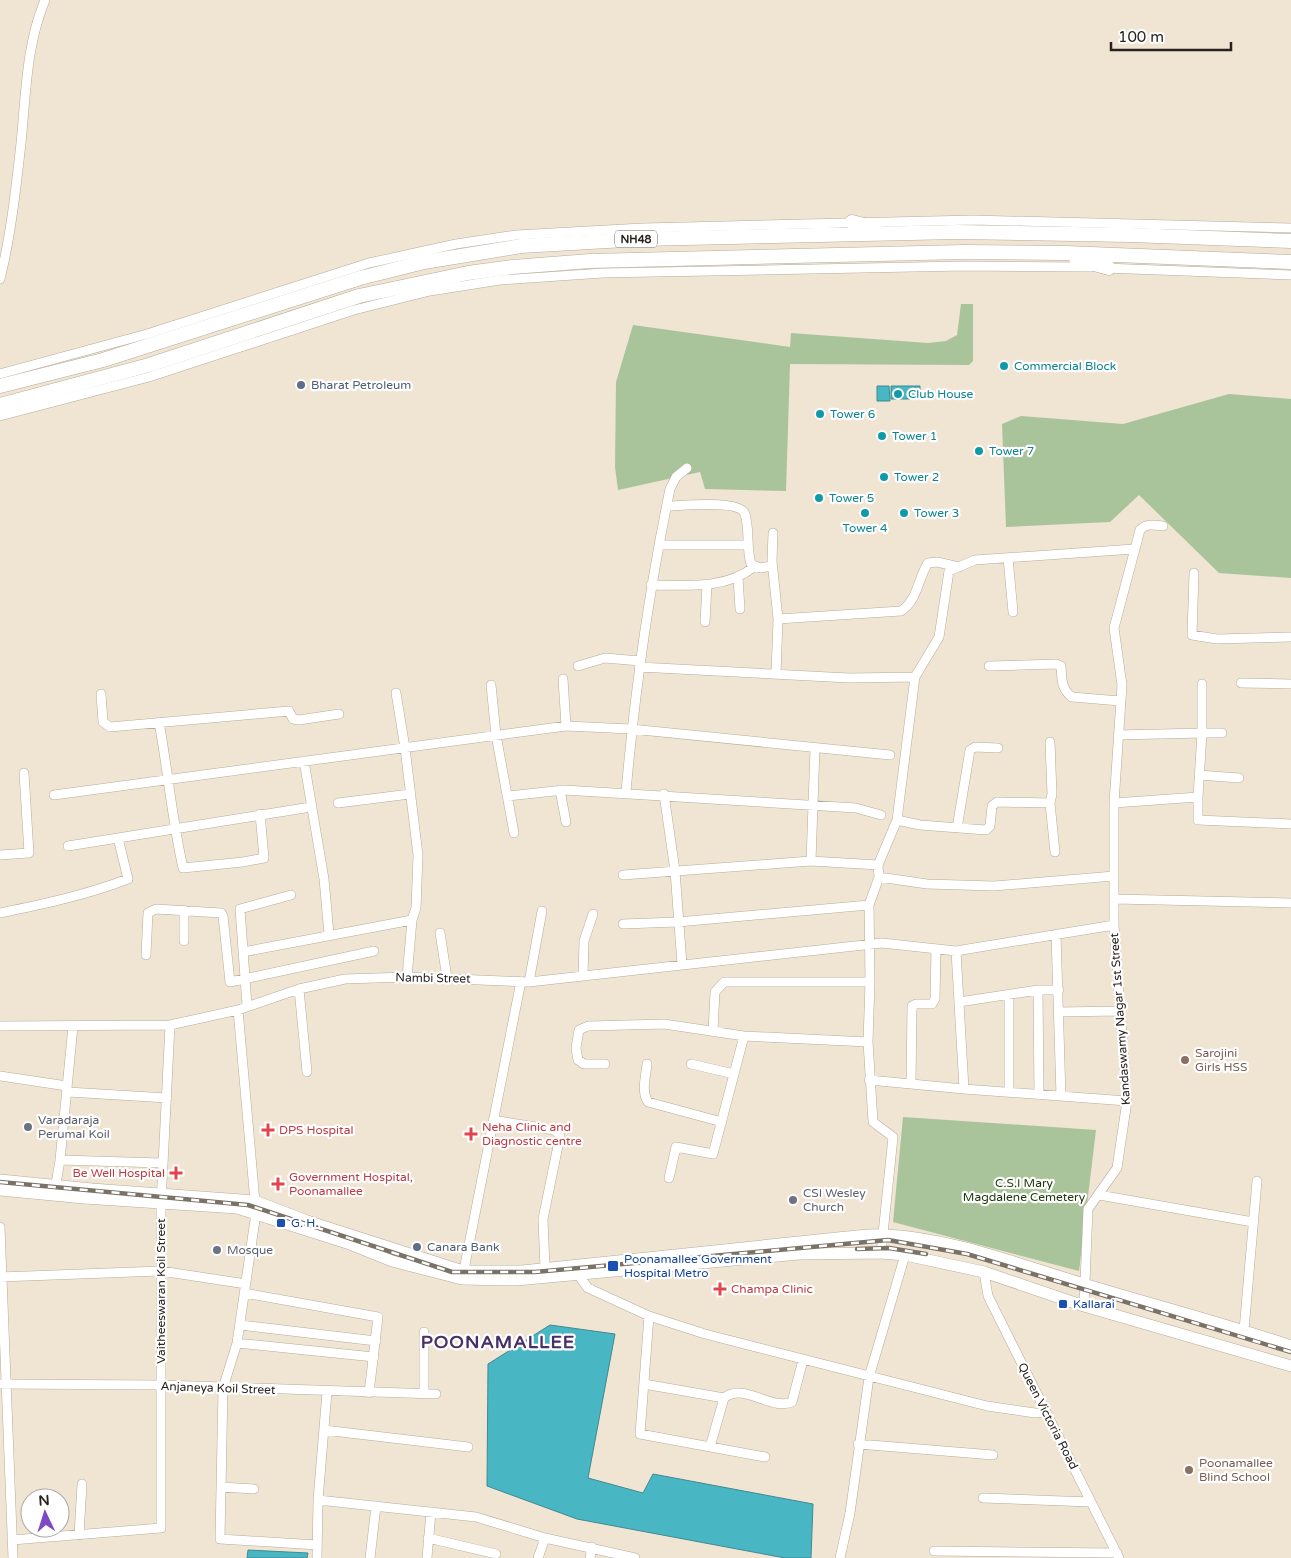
<svg xmlns="http://www.w3.org/2000/svg" width="1291" height="1558" font-family="'Varela Round',sans-serif">
<style>
.green{fill:#a9c49b}
.water{fill:#49b6c4;stroke:#3f8a92}
.lines{fill:none;stroke-linecap:round;stroke-linejoin:round}
.minor-casing{stroke:#b7ab9b;stroke-width:10}
.major-casing{stroke:#b7ab9b;stroke-width:12}
.highway-casing{stroke:#b7ab9b;stroke-width:15}
.minor{stroke:#fff;stroke-width:9}
.major{stroke:#fff;stroke-width:11}
.highway{stroke:#fff;stroke-width:14}
.rail-casing{stroke:#7a7267;stroke-width:4.5}
.rail{stroke:#fff;stroke-width:2.5;stroke-dasharray:8;stroke-linecap:butt}
.culture-dot{fill:#0f9aa8;stroke:#fff;stroke-width:2}
.service-dot{fill:#5c6f8a;stroke:#fff;stroke-width:2}
.education-dot{fill:#8d6e63;stroke:#fff;stroke-width:2}
.worship-dot{fill:#6b7280;stroke:#fff;stroke-width:2}
.health-dot{fill:#e0444e;stroke:#fff;stroke-width:2}
.transit-dot{fill:#1a4fb4;stroke:#fff;stroke-width:2}
.labels{text-anchor:middle;stroke-width:4.5;stroke-linejoin:round;paint-order:stroke}
.shield{fill:#fff;stroke:#686561;stroke-width:1}
.shield-label{font-size:11px;font-weight:bold;fill:#28231d}
.culture-label{font-size:12px;fill:#0d838f;stroke:#fff;text-anchor:start}
.service-label{font-size:12px;fill:#4e5e75;stroke:#fff;text-anchor:start}
.street-label{font-size:12px;fill:#28231d;stroke:#fff}
.education-label{font-size:12px;fill:#785e54;stroke:#fff;text-anchor:start}
.worship-label{font-size:12px;fill:#5b616d;stroke:#fff;text-anchor:start}
.health-label{font-size:12px;fill:#be3a42;stroke:#fff;text-anchor:start}
.park-label{font-size:12px;fill:#1b3607;stroke:#fff}
.transit-label{font-size:12px;fill:#164399;stroke:#fff;text-anchor:start}
.district-label{font-size:18px;font-weight:bold;letter-spacing:1px;fill:#472f6a;stroke:#fff}
</style>
<rect width="100%" height="100%" fill="#f0e4d3"/>
<path class="green" d="M 961,304 L 973,304 L 973,361 L 969,365 L 790,364 L 786,491 L 705,489 L 700,472 L 618,490 L 615,467 L 616,382 L 633,325 L 790,347 L 791,333 L 928,343 L 946,341 L 957,335 Z
M 1229,394 L 1291,399 L 1291,578 L 1219,573 L 1139,495 L 1110,522 L 1006,527 L 1002,424 L 1021,416 L 1123,424 Z
M 903,1117 L 1096,1130 L 1079,1271 L 893,1222 Z"/>
<path class="water" d="M 877,386 L 889,386 L 890,401 L 877,401 Z
M 891,386 L 920,386 L 920,399 L 891,399 Z
M 550,1325 L 615,1334 L 588,1478 L 643,1493 L 653,1474 L 813,1504 L 811,1558 L 785,1558 L 577,1519 L 487,1486 L 488,1364 Z
M 248,1550 L 308,1553 L 307,1558 L 247,1558 Z"/>
<g class="lines">
<g class="minor-casing">
<path id="minor" d="M 1104,268 L 1291,275
M 0,279 C 11,235 16,188 21,143 C 26,94 26,46 45,0
M 0,374 L 147,334 L 369,263 L 456,244 L 516,235 L 643,228 L 973,220 L 1291,228
M 0,416 L 149,377 L 354,310 L 430,291 L 500,280 L 603,273 L 964,266 L 1091,267
M 667,506 C 681,506 740,499 745,514 C 750,530 746,548 751,564 L 760,568 L 772,566
M 773,533 L 772,561 L 778,619 L 776,674
M 659,545 L 748,545
M 1008,558 L 1013,612
M 1194,573 L 1192,635 L 1217,639 L 1291,637
M 738,578 L 740,609
M 651,585 C 687,585 724,590 754,567
M 778,619 L 901,611 C 918,600 918,578 928,563 L 937,562 L 959,567
M 705,622 L 707,585
M 578,666 L 605,658 L 640,661
M 989,666 L 1056,664 L 1061,666 C 1062,679 1061,689 1072,697 L 1120,701
M 639,667 L 849,678 L 915,677
M 563,679 L 566,726
M 1241,683 L 1291,684
M 1202,684 L 1202,733 L 1222,733
M 491,685 L 496,735 L 514,833
M 396,693 L 405,748 L 418,855 L 416,908 L 412,920 L 407,977
M 101,694 L 103,722 L 110,727 L 289,711 L 293,719 L 299,720 L 339,714
M 159,722 C 168,771 172,820 183,868 L 243,862 L 264,858 L 260,814
M 1118,735 L 1202,733 L 1198,797
M 304,761 L 324,879 L 329,934
M 1199,775 L 1239,778
M 560,790 L 566,822
M 626,792 C 635,690 649,590 670,489 L 676,477 L 687,468
M 664,794 L 675,871 L 682,964
M 54,795 L 566,726 L 631,729 L 890,755
M 508,796 L 564,790 L 856,808 L 881,815
M 338,803 L 410,794
M 1050,803 L 1055,852
M 1114,803 L 1198,797 L 1198,820 L 1291,824
M 897,820 L 920,825 L 986,830 L 990,826 L 992,806 L 997,802 L 1050,803 L 1052,794 L 1050,742
M 957,828 L 970,750 L 975,747 L 998,748
M 68,846 L 311,807
M 0,855 L 29,853 L 24,773
M 811,861 L 815,748
M 623,875 L 811,861 L 878,865
M 879,877 L 927,884 L 994,886 L 1114,876
M 1114,899 L 1291,903
M 0,913 C 44,904 86,895 128,879 L 118,838
M 623,924 L 678,922 L 869,905
M 440,933 L 447,978
M 1056,934 L 1061,1096
M 184,941 L 184,910
M 956,951 L 964,1089
M 243,952 L 412,920
M 146,955 L 148,913 L 156,909 L 221,913 L 223,916 L 230,982 L 374,951
M 583,976 L 584,941 L 593,914
M 529,982 L 542,911
M 299,989 L 307,1072
M 1038,990 L 1039,1095
M 1009,995 L 1009,1092
M 959,1002 L 1038,990 L 1059,990
M 247,1005 L 240,909 L 291,895
M 238,1010 L 256,1213 L 237,1343 L 223,1388 L 220,1539 L 317,1545
M 1059,1012 L 1119,1011
M 0,1026 L 170,1025 L 238,1010 L 299,989 L 345,979 L 407,977 L 529,982 L 882,943 L 956,951 L 1114,925
M 713,1031 L 715,992 L 724,982 L 870,982
M 605,1064 L 584,1064 L 578,1060 L 576,1048 L 579,1030 L 588,1026 L 664,1024 L 744,1036 L 868,1042
M 647,1064 C 646,1075 641,1092 648,1102 L 722,1122
M 691,1064 L 734,1074
M 0,1076 L 67,1086
M 869,1080 L 964,1089 L 1127,1101
M 911,1084 L 912,1006 L 916,1004 L 932,1004 L 935,999 L 936,949
M 68,1092 L 167,1098
M 493,1120 L 548,1129 L 556,1131 L 560,1136 L 543,1219 L 545,1268
M 60,1160 L 162,1163
M 669,1178 L 676,1147 L 713,1154 L 744,1036
M 56,1184 L 60,1160 L 73,1026
M 1099,1195 L 1253,1222
M 0,1227 L 13,1558
M 881,1253 L 893,1137 L 873,1122 L 868,1042 L 870,982 L 869,905 L 879,877 L 878,865 L 897,820 L 915,677 L 939,637 L 949,571 L 975,560 L 1134,549
M 576,1272 L 588,1288 L 649,1316 L 705,1334 L 987,1406 L 1035,1413 L 1046,1412
M 984,1272 L 988,1296 L 1119,1558
M 463,1275 L 521,981
M 0,1277 L 161,1271 L 246,1284
M 244,1293 L 378,1317 L 369,1393
M 1084,1306 L 1088,1209 L 1117,1168 L 1127,1101 L 1114,925 L 1114,803 L 1122,685 L 1114,628 L 1140,530 C 1146,523 1154,525 1163,526
M 649,1316 L 640,1434 L 765,1457
M 240,1325 L 376,1341
M 1244,1330 L 1257,1181
M 237,1343 L 374,1357
M 0,1384 L 161,1385 L 436,1394
M 644,1384 L 724,1398
M 424,1394 L 424,1332
M 324,1430 L 468,1447
M 858,1444 L 993,1455
M 710,1447 L 724,1398 C 744,1382 771,1411 792,1402 L 803,1360
M 221,1487 L 254,1489
M 983,1498 L 1091,1502
M 318,1500 L 476,1517 L 545,1538 L 635,1558
M 79,1535 L 82,1484
M 428,1538 L 496,1554
M 12,1540 L 161,1528 L 161,1204 L 170,1025
M 934,1551 L 1117,1553
M 317,1558 L 318,1500 L 327,1392
M 370,1558 L 376,1506
M 427,1558 L 431,1512
M 538,1558 L 545,1538
M 590,1558 L 592,1547
M 840,1558 L 850,1513 L 869,1377 L 905,1255"/>
</g>
<g class="major-casing">
<path id="major" d="M 0,1180 L 92,1189 L 255,1201 L 307,1221 L 463,1271 L 522,1271 L 847,1237 C 859,1236 872,1234 885,1235 C 953,1238 1019,1265 1084,1284 C 1153,1305 1223,1323 1291,1346
M 0,1190 L 84,1198 L 237,1208 L 347,1243 L 392,1261 L 462,1279 L 516,1280 L 799,1254 L 881,1253 L 905,1255 L 984,1272 L 1084,1306 L 1291,1366"/>
</g>
<g class="highway-casing">
<path id="highway" d="M 852,222 L 875,228
M 1076,259 L 1109,268
M 0,386 L 103,360 L 360,278 L 424,262 L 521,246 L 642,239 L 957,232 L 1130,235 L 1291,241
M 0,405 L 149,365 L 359,296 L 468,273 L 513,267 L 590,261 L 963,252 L 1066,253 L 1291,262"/>
</g>
<use href="#minor" class="minor"/>
<use href="#major" class="major"/>
<use href="#highway" class="highway"/>
<g class="rail-casing">
<path id="rail" d="M 0,1182 L 248,1205 L 452,1272 L 535,1272 L 888,1240 L 967,1254 L 1291,1352
M 857,1249 L 889,1248 L 926,1254"/>
</g>
<use href="#rail" class="rail"/>
</g>
<g class="culture-dot">
<circle cx="1004" cy="366" r="5"/>
<circle cx="898" cy="394" r="5"/>
<circle cx="820" cy="414" r="5"/>
<circle cx="882" cy="436" r="5"/>
<circle cx="979" cy="451" r="5"/>
<circle cx="884" cy="477" r="5"/>
<circle cx="819" cy="498" r="5"/>
<circle cx="865" cy="513" r="5"/>
<circle cx="904" cy="513" r="5"/>
</g>
<g class="service-dot">
<circle cx="301" cy="385" r="5"/>
<circle cx="417" cy="1247" r="5"/>
</g>
<g class="education-dot">
<circle cx="1185" cy="1060" r="5"/>
<circle cx="1189" cy="1470" r="5"/>
</g>
<g class="worship-dot">
<circle cx="28" cy="1127" r="5"/>
<circle cx="793" cy="1200" r="5"/>
<circle cx="217" cy="1250" r="5"/>
</g>
<g class="health-dot">
<path d="M265.5 1122.5h5v5h5v5h-5v5h-5v-5h-5v-5h5z"/>
<path d="M468.5 1126.5h5v5h5v5h-5v5h-5v-5h-5v-5h5z"/>
<path d="M173.5 1165.5h5v5h5v5h-5v5h-5v-5h-5v-5h5z"/>
<path d="M275.5 1176.5h5v5h5v5h-5v5h-5v-5h-5v-5h5z"/>
<path d="M717.5 1281.5h5v5h5v5h-5v5h-5v-5h-5v-5h5z"/>
</g>
<g class="transit-dot">
<rect x="276" y="1218" width="10" height="10" rx="2.5"/>
<rect x="607" y="1260" width="12" height="12" rx="2.5"/>
<rect x="1058" y="1299" width="10" height="10" rx="2.5"/>
</g>
<g class="labels">
<rect class="shield" x="615" y="230.5" width="42" height="17" rx="4"/>
<g class="shield-label">
<text x="636" y="243">NH48</text>
</g>
<g class="culture-label">
<text x="1014" y="370">Commercial Block</text>
<text x="908" y="398">Club House</text>
<text x="830" y="418">Tower 6</text>
<text x="892" y="440">Tower 1</text>
<text x="989" y="455">Tower 7</text>
<text x="894" y="481">Tower 2</text>
<text x="829" y="502">Tower 5</text>
<text x="914" y="517">Tower 3</text>
<text x="865" y="532" text-anchor="middle">Tower 4</text>
</g>
<g class="service-label">
<text x="311" y="389">Bharat Petroleum</text>
<text x="427" y="1251">Canara Bank</text>
</g>
<g class="street-label">
<text transform="translate(433 978) rotate(1)" y="4">Nambi Street</text>
<text transform="translate(1120 1019) rotate(-94)" y="4">Kandaswamy Nagar 1st Street</text>
<text transform="translate(161 1291) rotate(-90)" y="4">Vaitheeswaran Koil Street</text>
<text transform="translate(218 1388) rotate(2)" y="4">Anjaneya Koil Street</text>
<text transform="translate(1048 1416) rotate(63)" y="4">Queen Victoria Road</text>
</g>
<g class="education-label">
<text x="1195" y="1057">Sarojini<tspan x="1195" dy="14">Girls HSS</tspan></text>
<text x="1199" y="1467">Poonamallee<tspan x="1199" dy="14">Blind School</tspan></text>
</g>
<g class="worship-label">
<text x="38" y="1124">Varadaraja<tspan x="38" dy="14">Perumal Koil</tspan></text>
<text x="803" y="1197">CSI Wesley<tspan x="803" dy="14">Church</tspan></text>
<text x="227" y="1254">Mosque</text>
</g>
<g class="health-label">
<text x="482" y="1131">Neha Clinic and<tspan x="482" dy="14">Diagnostic centre</tspan></text>
<text x="279" y="1134">DPS Hospital</text>
<text x="165" y="1177" text-anchor="end">Be Well Hospital</text>
<text x="289" y="1181">Government Hospital,<tspan x="289" dy="14">Poonamallee</tspan></text>
<text x="731" y="1293">Champa Clinic</text>
</g>
<g class="park-label">
<text x="1024" y="1187">C.S.I Mary<tspan x="1024" dy="14">Magdalene Cemetery</tspan></text>
</g>
<g class="transit-label">
<text x="291" y="1227">G. H.</text>
<text x="624" y="1263">Poonamallee Government<tspan x="624" dy="14">Hospital Metro</tspan></text>
<text x="1073" y="1308">Kallarai</text>
</g>
<g class="district-label">
<text x="498" y="1348">POONAMALLEE</text>
</g>
</g>
<g transform="translate(45 1513) rotate(356)"><circle r="24" fill="#ffffff" stroke="#a9a7a5"/>
<path d="M0-4L9 19L0 12L-9 19Z" fill="#7e4ac2"/>
<text y="-8" font-size="14" font-weight="bold" text-anchor="middle" fill="#28231d">N</text>
</g>
<path d="M1111 42v8h120v-8" fill="none" stroke="#28231d" stroke-width="2.5"/>
<text x="1118" y="42" font-size="15" fill="#28231d" stroke="#ffffff" stroke-width="4" paint-order="stroke">100 m</text>
</svg>
